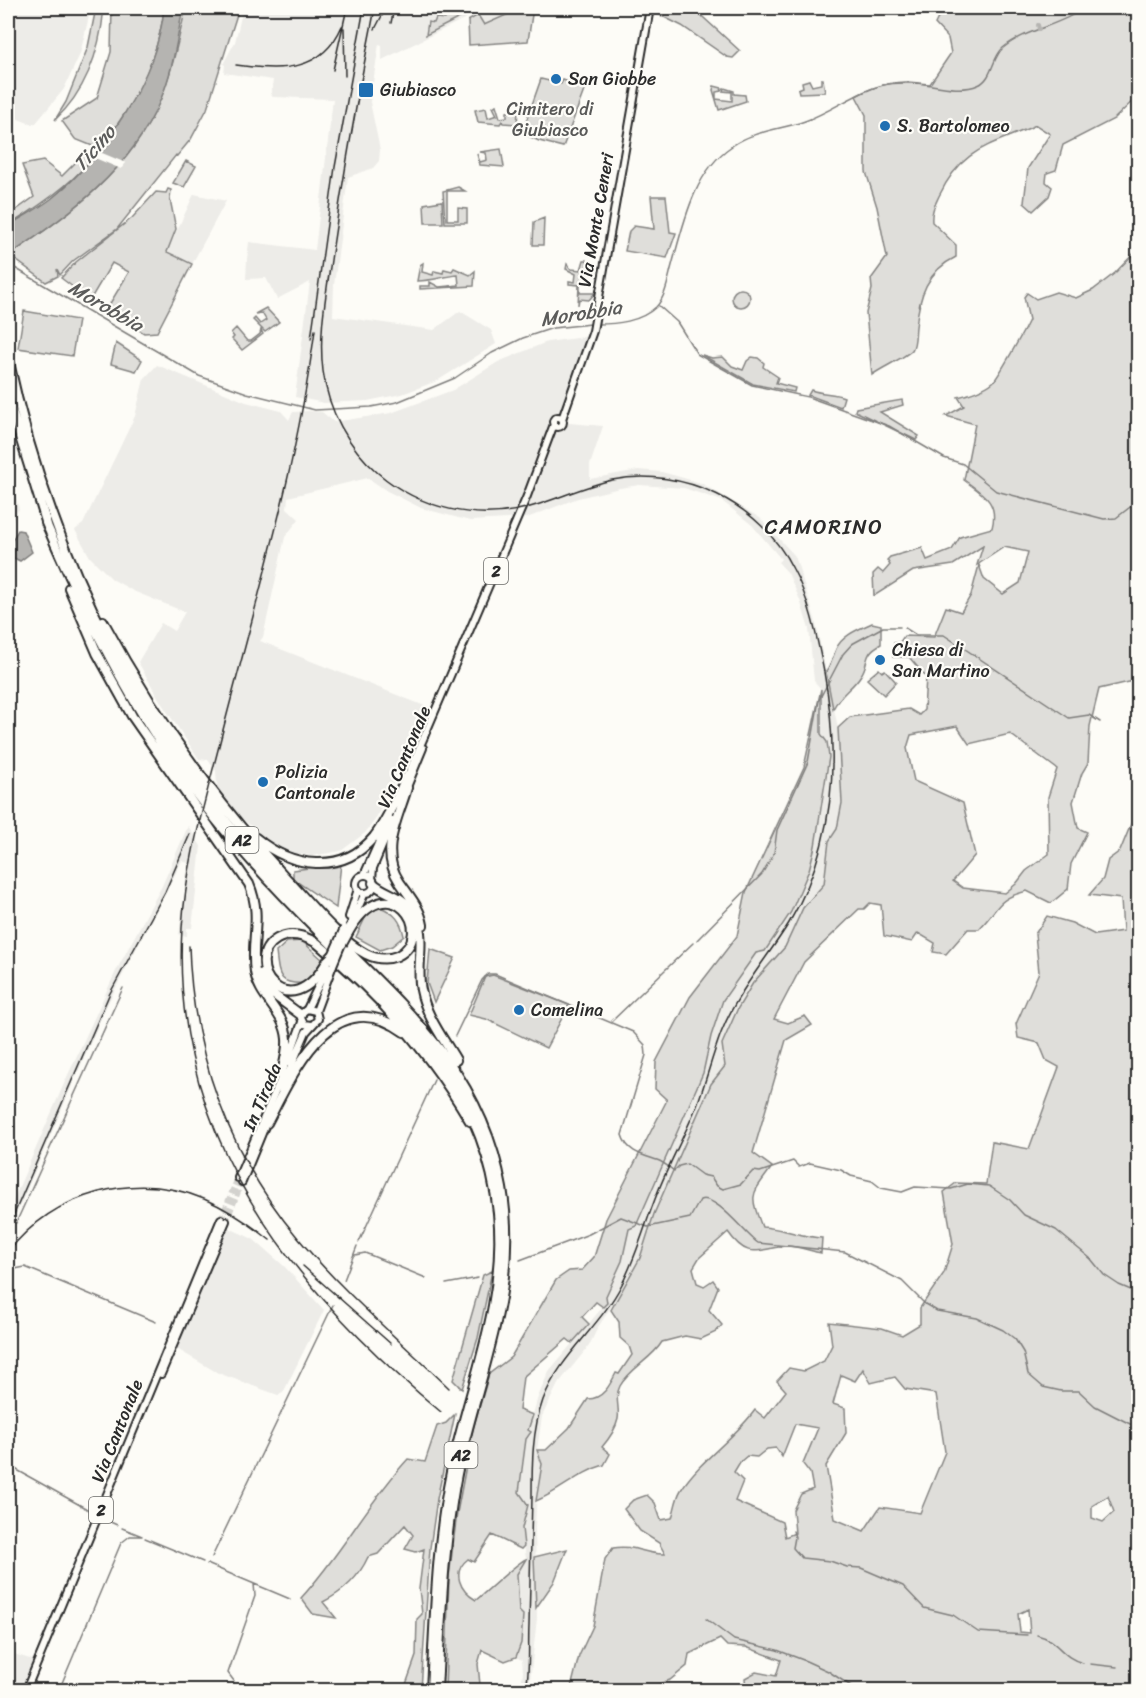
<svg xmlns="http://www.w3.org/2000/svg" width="1146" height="1698" font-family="Sriracha,sans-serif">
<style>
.built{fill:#edece8}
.green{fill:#dfdeda;stroke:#858482;stroke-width:1.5;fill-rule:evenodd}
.water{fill:#b5b4b1;stroke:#7e7d7b;stroke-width:1.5}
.pier{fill:#fdfcf7}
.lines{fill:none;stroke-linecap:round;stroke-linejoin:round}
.stream{stroke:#7e7d7b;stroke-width:1.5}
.canal{stroke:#b5b4b1;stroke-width:4}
.primary-tunnel{stroke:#d3d2ce;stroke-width:6;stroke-dasharray:6 3;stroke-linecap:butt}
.primary-casing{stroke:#2b2b2b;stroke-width:10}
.highway-casing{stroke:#2b2b2b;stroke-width:12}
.primary{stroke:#fdfcf7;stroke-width:6}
.highway{stroke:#fdfcf7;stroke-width:8}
.rail{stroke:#2b2b2b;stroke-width:1.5}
.primary-bridge-casing{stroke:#2b2b2b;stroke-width:10;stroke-linecap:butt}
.highway-bridge-casing{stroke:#2b2b2b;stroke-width:12;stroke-linecap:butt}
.primary-bridge{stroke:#fdfcf7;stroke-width:6}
.highway-bridge{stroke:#fdfcf7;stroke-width:8}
.poi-dot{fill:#1f6fb2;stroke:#fdfcf7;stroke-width:2}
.labels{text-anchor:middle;stroke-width:4.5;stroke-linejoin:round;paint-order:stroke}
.shield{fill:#fdfcf7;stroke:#6a6a68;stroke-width:1.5}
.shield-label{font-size:16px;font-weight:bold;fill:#2b2b2b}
.poi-label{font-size:18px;fill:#2b2b2b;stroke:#fdfcf7;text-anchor:start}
.park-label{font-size:18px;fill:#585857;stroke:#fdfcf7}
.street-label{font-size:18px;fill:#2b2b2b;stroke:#fdfcf7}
.water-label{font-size:20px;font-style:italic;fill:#5b5b5a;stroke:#fdfcf7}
.quarter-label{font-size:21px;letter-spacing:1.5px;fill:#2b2b2b;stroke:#fdfcf7}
</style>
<rect width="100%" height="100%" fill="#fdfcf7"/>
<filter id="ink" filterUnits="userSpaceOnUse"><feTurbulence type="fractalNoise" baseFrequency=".0167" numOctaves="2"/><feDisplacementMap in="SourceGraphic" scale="12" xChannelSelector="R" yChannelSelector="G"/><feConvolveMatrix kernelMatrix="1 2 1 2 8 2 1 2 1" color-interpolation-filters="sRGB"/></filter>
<g filter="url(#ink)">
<path class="built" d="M 8,8 L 91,8 L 80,54 L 64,89 L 36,123 L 31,124 L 8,115 Z
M 243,8 L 477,8 L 478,10 L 466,18 L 382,60 L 382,45 L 379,44 L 370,102 L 380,150 L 379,161 L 373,168 L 348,177 L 334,285 L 333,316 L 434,330 L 460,311 L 491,330 L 496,344 L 437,381 L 402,394 L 367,401 L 324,403 L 295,397 L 310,282 L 277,299 L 266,278 L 246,279 L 247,259 L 249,242 L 315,250 L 333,99 L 273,97 L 271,95 L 273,80 L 224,73 L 225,65 L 223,64 L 235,42 Z
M 494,8 L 534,8 L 528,41 L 468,45 L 468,21 Z
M 194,194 L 226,201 L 192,264 L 167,252 Z
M 591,336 L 558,422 L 603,426 L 590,465 L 590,479 L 638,470 L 662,472 L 701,483 L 760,518 L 795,556 L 815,619 L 838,728 L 842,803 L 837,829 L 829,841 L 824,884 L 803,908 L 785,947 L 753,983 L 722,1044 L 725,1066 L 711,1084 L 677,1160 L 633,1274 L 598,1327 L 589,1346 L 558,1384 L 542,1416 L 537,1450 L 542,1464 L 537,1491 L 535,1528 L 537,1618 L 529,1690 L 520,1690 L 523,1672 L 522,1660 L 516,1657 L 521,1643 L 517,1574 L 526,1559 L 522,1528 L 528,1505 L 519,1492 L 526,1439 L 531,1435 L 528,1431 L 538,1397 L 549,1371 L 606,1303 L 606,1296 L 622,1261 L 629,1229 L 636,1226 L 640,1220 L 653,1182 L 684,1119 L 703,1073 L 711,1036 L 723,999 L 756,952 L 822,790 L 826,772 L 827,742 L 821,734 L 821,689 L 814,681 L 809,629 L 800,600 L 788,573 L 778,562 L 781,559 L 752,525 L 722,501 L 684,488 L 639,485 L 620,488 L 578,498 L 527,518 L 470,521 L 421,508 L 387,491 L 368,478 L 288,497 L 287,508 L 299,519 L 285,537 L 263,637 L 260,641 L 430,708 L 375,820 L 365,833 L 341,851 L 312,856 L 294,853 L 275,845 L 241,818 L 217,787 L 216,771 L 208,760 L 199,759 L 162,704 L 138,662 L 161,623 L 174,631 L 185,612 L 133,591 L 112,579 L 90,557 L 75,530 L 83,524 L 135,416 L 144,379 L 157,365 L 246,402 L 281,411 L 289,420 L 293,412 L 310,411 L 322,412 L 334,422 L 391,413 L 453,390 L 498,362 L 547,342 Z
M 8,465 L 19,509 L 8,529 Z
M 188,826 L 201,846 L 192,928 L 187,928 L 187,936 L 179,935 L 188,863 L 182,861 L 107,1005 L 8,1233 L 8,1212 L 67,1077 L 116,971 L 162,886 Z
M 227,1227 L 253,1239 L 284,1266 L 324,1310 L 283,1393 L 278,1395 L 218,1373 L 177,1349 Z
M 8,1652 L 36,1661 L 24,1690 L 8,1690 Z"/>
<path class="green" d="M 96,8 L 104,8 C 100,51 87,90 55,120 L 66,102 L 88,47 Z
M 112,8 L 164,8 C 161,40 147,78 130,106 C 121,120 110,134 100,149 L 75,139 L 62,121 L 97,98 L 111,52 Z
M 186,8 L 239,8 L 207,109 L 191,139 L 177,156 L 176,155 L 117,229 L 73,261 L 60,275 L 57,269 L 58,276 L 46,282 L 9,255 C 69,215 132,170 160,100 C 173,70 178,39 186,8 Z
M 456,8 L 470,8 L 471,12 L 426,35 L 428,22 L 434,23 L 436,18 L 445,19 L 446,12 L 455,14 Z
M 522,8 L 533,8 L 528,41 L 469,45 L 468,21 L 478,15 L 484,25 Z
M 653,8 L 693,8 L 740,51 L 733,58 L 727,57 L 682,26 L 652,11 Z
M 943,8 L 1138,8 L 1138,96 L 1114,119 L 1063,145 L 1056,170 L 1047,173 L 1046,182 L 1052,187 L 1049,196 L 1033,211 L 1024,203 L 1028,168 L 1050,134 L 1036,125 C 991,146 962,147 939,196 C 935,205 931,211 932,222 L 956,245 L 956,257 C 927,271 919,296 916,327 C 915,334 916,344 912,350 C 906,357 881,368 872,375 L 866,313 L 872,289 L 871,279 L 887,257 L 877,207 L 866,172 L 866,115 L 856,96 C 880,81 903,82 930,84 L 951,53 L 948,38 L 935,24 Z
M 541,79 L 561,84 L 563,80 L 585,88 L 563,147 L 539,141 L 522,133 Z
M 821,79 L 823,79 L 825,92 L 799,93 L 798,89 L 803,87 L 802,82 L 809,80 L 812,86 L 821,84 Z
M 714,86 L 722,88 L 721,91 L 716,92 L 716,99 L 732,101 L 732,92 L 723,91 L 724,88 L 734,91 L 734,94 L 745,95 L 746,101 L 719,110 L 713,90 Z
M 496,105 L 500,118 L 507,117 L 507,112 L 518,111 L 517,124 L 503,123 L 502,121 L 500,124 L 478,122 L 475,110 L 486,108 L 488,118 L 497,115 L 493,107 Z
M 501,149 L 504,167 L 480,165 L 477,154 L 480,162 L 487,160 L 486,153 L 480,152 Z
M 83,155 L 93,158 C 68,187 39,206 8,226 L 8,216 L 34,197 L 22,165 L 43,161 L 62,176 Z
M 186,161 L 196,166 L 184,187 L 173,183 Z
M 458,187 L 465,191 L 447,191 L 447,220 L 458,220 L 458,208 L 467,209 L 467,223 L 445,223 L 443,191 Z
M 168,189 L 171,190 L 170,199 L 176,229 L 167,252 L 192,264 L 157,332 L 144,333 L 106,310 L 129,272 L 112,263 L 90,300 L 61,278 L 76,262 L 132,218 L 156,192 L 166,193 Z
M 651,196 L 666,196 L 670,232 L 676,233 L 667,258 L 625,251 L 629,231 L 634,226 L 654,229 Z
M 442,201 L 443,223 L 425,223 L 424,204 Z
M 544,218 L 543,245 L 533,245 L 534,222 Z
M 1138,249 L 1138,680 L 1099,689 L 1090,726 L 1088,763 L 1082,773 L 1073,802 L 1078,828 L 1087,832 L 1071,864 L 1068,889 L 1051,903 L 1027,891 C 995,899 1000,908 979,929 L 968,929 L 946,954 L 933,952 L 935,943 L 918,933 L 912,942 L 884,936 L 881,905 L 870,903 L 864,909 L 859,909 L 804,962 L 774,1019 L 788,1023 L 805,1016 L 812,1025 L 786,1040 L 753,1153 L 772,1167 C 751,1196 749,1193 762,1227 C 783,1228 801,1237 822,1238 L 821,1253 C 810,1251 798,1246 787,1246 C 759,1248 749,1262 728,1232 L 699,1258 L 693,1268 L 697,1283 L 704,1286 L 713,1280 L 718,1287 L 709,1310 L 722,1325 L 716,1332 L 701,1339 L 685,1336 L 662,1342 C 652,1359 630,1368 620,1386 C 614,1398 620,1407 618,1419 C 616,1428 608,1440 602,1447 L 610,1454 L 604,1465 C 579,1472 561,1491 536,1501 L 542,1464 L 537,1450 L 546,1450 L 569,1428 L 588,1399 C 603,1399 610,1385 616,1373 L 619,1374 L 632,1355 L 629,1346 L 620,1338 L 619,1322 L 611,1310 L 640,1258 L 654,1214 L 711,1084 L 725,1066 L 722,1044 L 738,1008 L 753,983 L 785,947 L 803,908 L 824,884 L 829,841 L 837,829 L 842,803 L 838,728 L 850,717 L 909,709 L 919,715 L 924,710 L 926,677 L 909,657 L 893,657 L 894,643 L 900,642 L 904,636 L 934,637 L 946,607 L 961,612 L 971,595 L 979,565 L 984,579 L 1003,594 L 1020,583 L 1028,552 L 1004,547 L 977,565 L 983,546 L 953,565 L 913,571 L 874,596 L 873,574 L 878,569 L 883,573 L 890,565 L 887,560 L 890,557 L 922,548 L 927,560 L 952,550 L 960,537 L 992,528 C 999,502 983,494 964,480 L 975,424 L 946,416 L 964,406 L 958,397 C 967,395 985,389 993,382 C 998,378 1025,329 1029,320 L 1024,297 L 1027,293 L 1036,299 L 1056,292 L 1076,298 L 1093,290 L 1115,273 ZM 957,726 L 969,744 L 1010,734 L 1057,769 L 1048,797 L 1049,854 L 1026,871 L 1016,884 L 1005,893 L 963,888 L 953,881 L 975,855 L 963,803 L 914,781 L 907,748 L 911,735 Z
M 584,260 L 587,260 L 588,283 L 580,281 L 580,293 L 595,293 L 589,300 L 579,299 L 578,305 L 579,285 L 569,284 L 569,281 L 575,282 L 576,274 L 566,269 L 567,264 L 571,269 L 581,270 Z
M 423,263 L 422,272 L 433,275 L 434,271 L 443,273 L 444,269 L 452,271 L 454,268 L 470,275 L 475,271 L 474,286 L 420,289 L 420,286 L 430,286 L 430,282 L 439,287 L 459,285 L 458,275 C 444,276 433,281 417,281 L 420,265 Z
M732 298a9 9 0 1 1 18 0a9 9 0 1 1-18 0Z
M 266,308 L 279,322 L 265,332 L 253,320 L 255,318 L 260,324 L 266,320 L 262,313 L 255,314 Z
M 24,311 L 78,320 L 72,356 L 18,348 Z
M 236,328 L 247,341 L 251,341 L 260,334 L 261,330 L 263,334 L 242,350 L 232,339 L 234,337 L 231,333 Z
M 116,343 L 142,360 L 136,371 L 111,364 Z
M 702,355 L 712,358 L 723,357 L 732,366 L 743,370 L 747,361 L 752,357 L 758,358 L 764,363 L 763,367 L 778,377 L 776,383 L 795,388 L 794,392 L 753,384 Z
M 811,390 C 822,394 834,393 844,397 L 841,407 L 808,395 Z
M 902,400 L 903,405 L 880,412 L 919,436 L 916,440 L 855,411 L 856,408 Z
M 872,623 L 881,625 L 881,644 C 862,654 870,662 861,675 C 853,688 840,694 833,709 L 826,672 C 832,664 832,658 836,649 C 842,635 859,629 872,623 Z
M 879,669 L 882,672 L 885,670 L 896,682 L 884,695 L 867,679 Z
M 821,689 L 821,734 L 827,742 L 829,757 L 815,846 L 809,870 L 791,912 L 765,951 L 756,953 L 723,1000 L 711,1036 L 703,1073 L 636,1226 L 629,1229 L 622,1261 L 606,1296 L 607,1303 L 603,1307 L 596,1302 L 582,1317 L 589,1324 L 572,1343 L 567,1339 L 523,1377 L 519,1410 L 533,1415 L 528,1430 L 531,1432 L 526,1439 L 519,1492 L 528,1505 L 522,1528 L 524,1546 L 521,1549 L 492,1535 L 474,1562 L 468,1559 C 451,1572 460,1591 476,1600 C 486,1592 519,1561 526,1559 L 517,1574 L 519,1611 L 523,1615 L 521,1643 L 516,1657 L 505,1661 L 482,1650 L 478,1664 L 480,1685 L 453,1685 L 451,1690 L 445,1690 L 449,1577 L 457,1513 L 473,1429 L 489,1374 L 511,1357 L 556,1280 L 569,1271 L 582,1270 L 594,1257 L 606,1219 L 667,1100 L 655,1089 L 656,1062 L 690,997 L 737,936 L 746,892 L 804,767 Z
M 1138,752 L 1138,1690 L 746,1690 L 745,1678 L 756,1672 L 776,1676 L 781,1660 L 746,1647 L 727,1646 L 720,1639 L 689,1654 L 687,1666 L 670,1680 L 650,1687 L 649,1690 L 529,1690 L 529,1686 L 571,1688 L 579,1656 L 593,1626 L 605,1559 L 613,1548 C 634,1544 645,1555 665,1554 L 659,1543 L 640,1531 L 624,1509 L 633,1500 L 647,1495 L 655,1503 L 661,1520 L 672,1518 C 675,1509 676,1498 681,1490 C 700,1460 734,1439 755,1410 L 765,1418 L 786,1391 L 777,1381 L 789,1368 L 804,1371 L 824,1361 L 832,1345 L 829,1322 L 882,1328 L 902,1335 L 920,1324 L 920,1308 L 944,1273 L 953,1244 L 944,1192 L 956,1183 L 986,1184 L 992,1142 L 1029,1149 L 1059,1067 L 1046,1060 L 1039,1043 L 1018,1038 L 1016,1024 L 1039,972 L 1035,934 L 1047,916 L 1072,923 L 1095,935 L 1123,931 L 1121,899 L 1089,895 L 1103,879 L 1108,860 L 1120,851 L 1136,812 L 1135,754 ZM 863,1369 L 871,1383 L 895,1377 L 905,1389 L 936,1394 L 945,1452 L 920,1513 L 880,1507 L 864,1531 L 835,1519 L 826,1466 L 846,1433 L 845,1408 L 833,1404 L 841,1375 L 855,1381 ZM 795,1424 L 818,1428 L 803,1464 L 810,1473 L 813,1489 L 801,1494 L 793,1510 L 795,1533 L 785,1537 L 782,1522 L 735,1501 L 743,1481 L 734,1472 L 740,1462 L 747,1456 L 757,1457 L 767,1449 L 776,1448 L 782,1457 ZM 1108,1496 L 1114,1512 L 1103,1522 L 1092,1518 L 1092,1506 ZM 1028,1609 L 1030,1633 L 1020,1632 L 1018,1614 Z
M 341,864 L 336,908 L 293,879 L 293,870 Z
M 380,907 C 395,913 401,921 404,936 L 392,946 L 380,950 L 356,937 L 367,914 Z
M 302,941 L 323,960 L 306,983 C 278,985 279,976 276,952 L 287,942 Z
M 430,949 L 455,958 L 434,1002 L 427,983 Z
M 493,975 L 569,1005 L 546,1048 L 486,1019 L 469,1015 L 485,977 Z
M 492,1271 L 478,1338 L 462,1389 L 453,1380 L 483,1275 Z
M 455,1414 L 437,1499 L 430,1548 L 421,1690 L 404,1690 L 416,1656 L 417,1619 L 422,1614 L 419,1589 L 424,1549 L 416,1552 L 405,1549 L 413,1535 L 405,1525 L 378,1554 L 368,1557 C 359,1577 343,1592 323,1602 L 336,1618 L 313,1614 L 301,1598 C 341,1555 368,1502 408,1459 L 425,1462 L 437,1426 L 446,1423 Z
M 567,1549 L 554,1582 L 536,1608 L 534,1557 Z"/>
<path class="water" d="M 164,8 L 183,8 C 177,39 173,71 160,101 C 130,171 69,215 8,256 L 8,226 C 22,217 38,209 51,199 C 103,157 158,76 164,8 Z
M 18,530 L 23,531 L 32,552 L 20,561 L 8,555 L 8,547 Z"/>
<path class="pier" d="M 95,150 L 126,163 L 121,169 L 90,156 Z"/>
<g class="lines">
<path class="stream" d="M 8,264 L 199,376 L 247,393 L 315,410 L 371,407 L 397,402 L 455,378 L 492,353 L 523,338 L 553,328 L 591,324
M 659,306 L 677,322 L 697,354 L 752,385 L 808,397 L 889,426 L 944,458 L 963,464 L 996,491 L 1104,519 L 1116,518 L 1138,501
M 596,324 C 617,324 640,322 656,307 C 665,298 668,281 671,269 C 683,226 693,172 732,146 C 755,130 780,130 805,121 C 840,108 867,82 906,82 C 928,82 957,94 978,85 C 993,79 992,57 1003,48 C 1026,29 1060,26 1084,8
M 905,628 L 916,635 L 944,635 L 1069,718 L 1089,715 L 1100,722
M 697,940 L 762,874 L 774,853 L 777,830 L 808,762 L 819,700 L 843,654 L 852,644 L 883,627 L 900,627
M 612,1021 L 693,943
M 455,1036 L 482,980 L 488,974 L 495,974 L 633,1032 L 645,1045 L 646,1055 L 622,1135 C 627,1152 642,1155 657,1160 C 663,1162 669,1167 674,1171 L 679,1166 L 687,1164 L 702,1175 L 711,1177 L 717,1186 L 723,1189 L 741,1184 L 753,1171 L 760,1172 L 793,1161 L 799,1167 L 810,1163 L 841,1170 L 851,1176 L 872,1181 L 881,1188 L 902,1192 L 915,1187 L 951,1189 L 968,1184 L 989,1186 L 1010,1200 L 1024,1215 L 1056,1230 L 1091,1259 L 1104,1275 L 1119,1285 L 1138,1293
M 16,1223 L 123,988
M 359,1242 L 434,1080
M 355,1255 L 365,1253 L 426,1278
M 520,1260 L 589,1234 L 621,1217 L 648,1227 L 690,1218 L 700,1200 C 715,1193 745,1234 758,1243 L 845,1252 L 902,1281 L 925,1304 L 937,1311 L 977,1318 L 1003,1330 L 1015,1339 L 1023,1352 L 1028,1374 L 1043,1387 L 1061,1391 L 1079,1391 L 1095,1406 L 1138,1428
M 8,1277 L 15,1269 L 25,1267 L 156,1322
M 344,1280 L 357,1246
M 446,1284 L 478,1278
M 8,1465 L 96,1514
M 106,1520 L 117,1525
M 122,1528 L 142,1536
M 793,1531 L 795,1537 L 793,1548 L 802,1558 L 830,1561 L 847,1567 L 861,1568 L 903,1586 L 924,1608 L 953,1615 L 978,1632 L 1027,1635
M 145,1538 L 203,1562
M 212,1557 L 333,1305
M 207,1564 L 290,1599
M 706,1619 L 734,1640 L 777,1650 L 806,1661 L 828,1671 L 857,1690
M 1037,1635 C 1059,1640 1060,1657 1083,1663
M 1090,1664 L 1117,1667
M 234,1681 L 228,1673 L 255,1596 L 254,1584
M 238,1684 L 249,1690
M 59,1690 L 121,1543 L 130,1536 L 141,1536"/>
<path class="canal" d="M 1038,25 L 1039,29"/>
<path class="primary-tunnel" d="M 221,1219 L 238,1178
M 226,1221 L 242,1182"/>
<g class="primary-casing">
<path id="primary" d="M553 422a5 5 0 1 1 10 0a5 5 0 1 1-10 0Z
M 562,419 L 593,331 L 650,8
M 406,779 L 527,496 L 554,424
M 405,792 L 423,748
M 364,875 L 389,819
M356 884a9 9 0 1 1 18 0a9 9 0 1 1-18 0Z
M 372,879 L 373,868 L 393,820
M 349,917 L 358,889
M 348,930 L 365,893
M 307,1009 L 330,962
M 316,1011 L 333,965
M 287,1063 L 302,1022
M 281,1090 L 306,1032 L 318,1019 L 316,1011 L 307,1009 L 302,1013 L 301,1018 L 304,1024 L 311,1025
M 238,1178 L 283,1073
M 242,1182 L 267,1121
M 161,1374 L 226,1221
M 26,1690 L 221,1219"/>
</g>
<g class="highway-casing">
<path id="highway" d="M 8,358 C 44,526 114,682 222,816 C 259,863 302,906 345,948 C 418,1020 483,1081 502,1188 C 520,1291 477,1376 457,1474 C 443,1546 441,1618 437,1690
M 8,398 L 48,528
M 46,523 C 90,626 140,723 209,811 C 244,855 282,895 321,934 C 405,1017 485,1087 498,1213 C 507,1303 469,1386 451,1472 C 436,1545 435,1617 431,1690
M 69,588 L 97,653 L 132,716 L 249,884 C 263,917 250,940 255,972 C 259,998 285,1012 287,1039 C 288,1051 284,1064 281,1076
M 103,621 C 153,714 215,802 287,879 C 309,902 339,940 366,954 C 376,959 387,960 397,956 C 439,935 389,860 348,933
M 407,788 C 398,819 379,851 399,881 C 409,896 420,907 423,925
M 256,838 C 291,867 341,876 374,837 C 388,819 397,796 407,776
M 373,883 C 385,894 401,895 411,909 C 429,933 415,964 421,990 C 426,1016 443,1038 456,1060
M 328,960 C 288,1032 240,961 277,939 C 291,931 304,936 317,943 C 378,993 430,1053 470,1121
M 259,974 L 270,992 L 301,1015
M 267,1123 C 293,1074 332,980 404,1032"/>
</g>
<use href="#primary" class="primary"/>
<use href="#highway" class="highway"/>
<path class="rail" d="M 375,8 C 359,89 344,171 332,253 C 327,291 318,332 323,371 C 328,410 348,447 378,473 C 420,509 477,522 530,507 C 558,499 584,486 612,480 C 684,466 760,503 793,569 C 810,600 817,638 824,672 C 840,759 835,846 789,923 C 766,960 737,992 721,1033 C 712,1057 706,1081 697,1105 C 685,1135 669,1163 657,1194 C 645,1224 637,1255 622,1284 C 600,1327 560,1355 543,1400 C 532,1431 532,1464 532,1496 C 531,1539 530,1583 529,1626 C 528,1647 530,1669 526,1690
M 391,23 L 394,8
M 344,28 L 345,76
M 375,29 L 386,8
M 236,65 C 280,71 322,73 342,26
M 333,70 L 347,8
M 315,330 C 297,466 257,598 223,730 C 207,795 186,861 182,928 C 170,1134 290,1287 441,1412
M 311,339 L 335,167 L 364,8
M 189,946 C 192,1052 229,1156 298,1238 C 343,1292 398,1339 449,1388
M 8,1228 L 109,995 L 165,892 L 190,834
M 8,1252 C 54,1193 134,1170 204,1199 C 228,1209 250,1224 270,1240
M 303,1266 L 391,1344"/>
<g class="primary-bridge-casing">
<path id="primary-bridge" d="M 331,958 L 344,928
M 333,965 L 343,941"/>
</g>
<g class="highway-bridge-casing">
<path id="highway-bridge" d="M 342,944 L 348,933
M 328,960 L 333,955"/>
</g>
<use href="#primary-bridge" class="primary-bridge"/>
<use href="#highway-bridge" class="highway-bridge"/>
</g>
</g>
<g class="poi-dot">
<circle cx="556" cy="79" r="6"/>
<rect x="358" y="82" width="16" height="16" rx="3"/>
<circle cx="885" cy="126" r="6"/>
<circle cx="880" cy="660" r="6"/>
<circle cx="263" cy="782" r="6"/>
<circle cx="519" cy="1010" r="6"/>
</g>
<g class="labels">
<g class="shield">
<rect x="484" y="558" width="24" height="26" rx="4.5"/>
<rect x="225.5" y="827" width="33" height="26" rx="4.5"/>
<rect x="444.5" y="1442" width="33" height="26" rx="4.5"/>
<rect x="89" y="1497" width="24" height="26" rx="4.5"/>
</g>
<g class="shield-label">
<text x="496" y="577">2</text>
<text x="242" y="846">A2</text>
<text x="461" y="1461">A2</text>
<text x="101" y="1516">2</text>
</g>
<g class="poi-label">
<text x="568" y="85">San Giobbe</text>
<text x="380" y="96">Giubiasco</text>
<text x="897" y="132">S. Bartolomeo</text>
<text x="892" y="656">Chiesa di<tspan x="892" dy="21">San Martino</tspan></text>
<text x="275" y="778">Polizia<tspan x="275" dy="21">Cantonale</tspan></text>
<text x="531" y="1016">Comelina</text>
</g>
<g class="park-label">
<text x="550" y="115">Cimitero di<tspan x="550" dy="21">Giubiasco</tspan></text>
</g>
<g class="street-label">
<text transform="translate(596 220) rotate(-80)" y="6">Via Monte Ceneri</text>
<text transform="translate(404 757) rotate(-67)" y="6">Via Cantonale</text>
<text transform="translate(262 1097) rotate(-67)" y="6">In Tirada</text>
<text transform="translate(117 1431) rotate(-68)" y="6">Via Cantonale</text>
</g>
<g class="water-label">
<text transform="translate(94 148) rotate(-49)" y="7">Ticino</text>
<text transform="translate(106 306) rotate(30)" y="7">Morobbia</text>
<text transform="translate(581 313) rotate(-9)" y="7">Morobbia</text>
</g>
<g class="quarter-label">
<text x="824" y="534">CAMORINO</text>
</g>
</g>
<rect width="1146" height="1698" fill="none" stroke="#fdfcf7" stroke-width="30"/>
<rect x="15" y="15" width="1116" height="1668" fill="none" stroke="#2b2b2b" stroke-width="2" filter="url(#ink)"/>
</svg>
